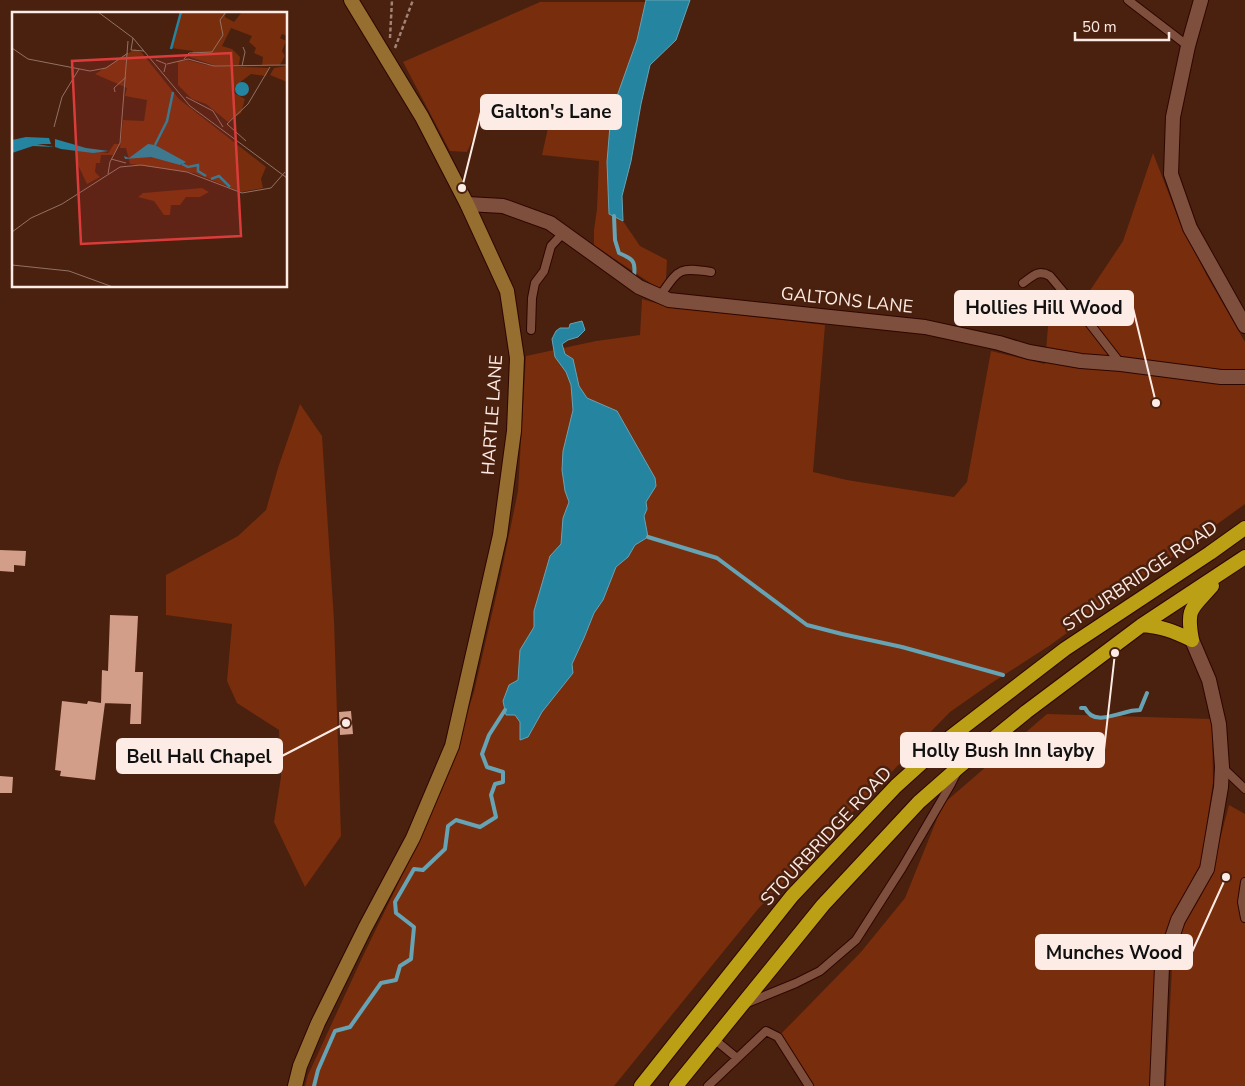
<svg xmlns="http://www.w3.org/2000/svg" width="1245" height="1086" font-family="'Nunito Sans',sans-serif">
<style>
.green{fill:#782d0c}
.water{fill:#25849f;stroke:#66a3b4}
.lines{fill:none;stroke-linecap:round;stroke-linejoin:round}
.stream{stroke:#66a3b4;stroke-width:4}
.building{fill:#d29d89}
.service-casing{stroke:#2e0600;stroke-width:10}
.minor-casing{stroke:#2e0600;stroke-width:16}
.secondary-casing{stroke:#2e0600;stroke-width:16}
.trunk-casing{stroke:#2e0600;stroke-width:16}
.path{stroke:#a18377;stroke-width:2.5;stroke-dasharray:4 2.5;stroke-linecap:butt}
.service{stroke:#7f4f3e;stroke-width:8}
.minor{stroke:#7f4f3e;stroke-width:14}
.secondary{stroke:#966e2f;stroke-width:14}
.trunk{stroke:#bba016;stroke-width:14}
.labels{text-anchor:middle;stroke-width:5;stroke-linejoin:round;paint-order:stroke}
.street-label{font-size:18px;fill:#fdece5;stroke:#4a200f}
.inset-river{fill:none;stroke:#25849f;stroke-width:2.5}
.inset-road{fill:none;stroke:#927265;stroke-width:1}
.view{fill:#da3c3b;fill-opacity:0.15;stroke:#da3c3b;stroke-width:2.5}
.inset-edge{fill:none;stroke:#fdece5;stroke-width:2.5}
.leader{fill:none;stroke:#fdece5;stroke-width:2}
.callout-dot{fill:#fdece5;stroke:#4a200f;stroke-width:2}
.callout{fill:#fdece5;stroke:#fdece5;stroke-width:2}
.callout-label{font-size:19px;text-anchor:middle;font-weight:bold;fill:#111}
</style>
<rect width="100%" height="100%" fill="#4a200f"/>
<path class="green" d="M 540,2 L 646,2 L 607,162 L 609,214 L 623,221 L 640,246 L 667,260 L 666,279 L 668,295 L 594,245 L 594,230 L 597,209 L 599,161 L 542,155 L 548,128 L 483,117 L 467,152 L 450,151 L 403,62 Z
M 1153,153 L 1180,223 L 1207,276 L 1245,342 L 1245,504 L 1049,646 L 990,684 L 950,712 L 758,909 L 614,1086 L 305,1086 L 308,1075 L 362,958 L 412,855 L 442,789 L 474,692 L 500,579 L 518,491 L 526,356 L 596,341 L 640,335 L 642,299 L 669,307 L 825,325 L 813,472 L 847,480 L 954,497 L 967,482 L 991,351 L 1045,364 L 1048,326 L 1083,301 L 1123,241 Z
M 300,404 L 322,436 L 334,620 L 341,836 L 305,887 L 274,822 L 281,777 L 279,730 L 237,703 L 227,681 L 232,624 L 166,615 L 166,575 L 238,536 L 266,510 L 278,468 Z
M 1047,714 L 1212,719 L 1213,782 L 1201,863 L 1174,914 L 1151,1086 L 809,1086 L 778,1037 L 861,952 L 905,898 L 943,804 Z
M 1229,805 L 1245,814 L 1245,1086 L 1166,1086 L 1172,967 L 1182,928 L 1201,896 L 1215,858 Z"/>
<path class="water" d="M 646,0 L 690,0 L 676,40 L 650,65 L 641,104 L 631,161 L 622,196 L 623,221 L 609,214 L 607,162 L 611,113 L 637,40 Z
M 582,321 L 585,330 L 578,337 L 568,340 L 562,344 L 565,354 L 573,359 L 579,386 L 587,398 L 617,411 L 655,478 L 656,486 L 646,502 L 647,509 L 644,516 L 648,537 L 635,545 L 628,557 L 616,567 L 603,600 L 594,613 L 584,638 L 572,664 L 573,673 L 542,712 L 528,737 L 520,740 L 520,722 L 515,715 L 506,715 L 503,701 L 509,685 L 518,680 L 520,650 L 534,627 L 534,611 L 550,556 L 561,544 L 563,518 L 569,502 L 565,491 L 562,470 L 563,451 L 573,410 L 571,385 L 566,372 L 555,357 L 552,339 L 556,331 L 560,328 L 569,328 L 570,324 Z"/>
<g class="lines">
<path class="stream" d="M 614,216 L 615,240 L 619,253 C 633,259 636,261 634,276
M 648,537 L 717,558 L 807,625 L 842,634 L 902,647 L 1003,675
M 1081,708 L 1085,708 C 1093,724 1110,716 1123,713 C 1129,711 1134,710 1140,710 L 1147,693
M 314,1086 L 318,1070 L 335,1031 L 350,1027 L 381,983 L 396,980 L 400,966 L 411,959 L 414,927 L 396,913 L 395,902 L 414,869 L 423,870 L 445,849 L 448,826 L 456,820 L 480,827 L 496,817 L 491,795 L 495,784 L 503,782 L 503,772 L 487,767 L 482,754 L 489,735 L 505,710"/>
</g>
<path class="building" d="M 0,550 L 26,551 L 25,566 L 14,565 L 14,572 L 0,571 Z
M 110,615 L 138,616 L 135,672 L 143,672 L 141,724 L 130,724 L 131,704 L 102,703 L 105,703 L 95,780 L 60,776 L 61,771 L 55,770 L 62,701 L 87,704 L 88,701 L 101,703 L 102,670 L 108,671 Z
M 351,711 L 353,734 L 340,735 L 339,712 Z
M 0,776 L 13,777 L 12,793 L 0,793 Z"/>
<g class="lines">
<g class="service-casing">
<path id="service" d="M 1128,0 L 1188,46
M 1023,283 C 1033,276 1038,269 1050,276 L 1090,324 L 1121,364
M 660,296 C 679,269 678,267 711,272
M 531,330 L 532,298 L 535,283 L 544,271 L 551,246 L 564,232
M 1222,767 L 1245,789
M 1245,882 L 1242,902 L 1245,918
M 747,1003 L 796,983 L 820,971 L 856,940 L 902,868 L 951,784 L 956,774
M 714,1039 L 737,1058
M 708,1086 L 766,1031 L 778,1037 L 809,1086"/>
</g>
<g class="minor-casing">
<path id="minor" d="M 1201,0 L 1188,46 L 1173,117 L 1171,174 L 1190,228 L 1245,326
M 467,204 L 503,206 L 550,223 L 639,287 L 669,300 L 925,327 L 999,343 L 1029,352 L 1081,361 L 1121,364 L 1221,377 L 1245,377
M 1157,1086 L 1162,967 L 1178,920 L 1207,869 L 1221,787 L 1222,767 L 1219,724 L 1209,680 L 1192,640"/>
</g>
<g class="secondary-casing">
<path id="secondary" d="M 295,1086 L 300,1066 L 318,1023 L 365,928 L 413,838 L 452,746 L 500,535 L 514,431 L 517,358 L 507,291 L 467,204 L 422,117 L 351,0"/>
</g>
<g class="trunk-casing">
<path id="trunk" d="M 1142,625 C 1163,627 1173,631 1192,640
M 1192,640 C 1186,607 1192,609 1212,586
M 641,1086 L 792,896 L 896,786 L 948,739 L 1065,649 L 1210,553 L 1245,528
M 676,1086 L 823,905 L 919,802 L 960,766 L 1026,712 L 1142,625 L 1245,557"/>
</g>
<path class="path" d="M 390,38 L 392,0
M 395,48 L 413,0"/>
<use href="#service" class="service"/>
<use href="#minor" class="minor"/>
<use href="#secondary" class="secondary"/>
<use href="#trunk" class="trunk"/>
</g>
<g class="labels">
<g class="street-label">
<text transform="translate(847 300) rotate(6)" y="6">GALTONS LANE</text>
<text transform="translate(492 415) rotate(-86)" y="6">HARTLE LANE</text>
<text transform="translate(1140 576) rotate(-34)" y="6">STOURBRIDGE ROAD</text>
<text transform="translate(826 836) rotate(-47)" y="6">STOURBRIDGE ROAD</text>
</g>
</g>
<g transform="translate(12 12)">
<rect width="275" height="275" fill="#4a200f"/>
<path d="M 168,0 L 214,0 L 213,5 L 222,10 L 230,0 L 275,0 L 275,24 L 270,22 L 268,26 L 274,29 L 270,39 L 273,44 L 268,53 L 250,53 L 251,45 L 242,41 L 244,36 L 237,30 L 240,24 L 219,16 L 210,34 L 220,37 L 228,45 L 227,53 L 202,53 L 178,45 L 181,39 L 159,36 ZM 123,37 L 130,41 L 167,87 L 254,155 L 249,167 L 251,176 L 229,180 L 182,161 L 118,152 L 114,136 L 108,136 L 111,108 L 132,109 L 135,88 L 113,84 L 115,76 L 83,62 ZM 175,48 L 194,53 L 257,56 L 254,64 L 239,62 L 223,74 L 222,81 L 233,87 L 229,101 L 216,110 L 194,92 L 180,87 L 166,73 L 166,49 ZM 275,54 L 275,70 L 258,63 L 262,56 ZM 102,132 L 108,132 L 101,143 L 89,143 L 88,151 L 84,151 L 83,160 L 88,165 L 75,172 L 66,153 L 65,137 L 96,141 ZM 190,176 L 197,180 L 188,185 L 174,185 L 168,193 L 159,193 L 158,203 L 152,203 L 142,189 L 126,185 L 131,181 Z" fill="#782d0c"/>
<path d="M223 77a7 7 0 1 1 14 0a7 7 0 1 1-14 0ZM 14,125 L 37,126 L 39,132 L 25,132 L 42,135 L 21,134 L 0,141 L 0,128 ZM 43,127 L 74,136 L 97,139 L 81,141 L 49,137 L 43,135 ZM 136,132 L 143,133 L 174,150 L 168,153 L 139,145 L 113,147 L 112,144 L 117,146 Z" fill="#25849f"/>
<path class="inset-river" d="M 159,37 L 169,0M 143,133 L 155,109 L 161,80M 170,152 L 176,155 L 186,153 L 186,159 L 194,164M 199,167 L 207,164 L 218,175"/>
<path class="inset-road" d="M 86,0 L 121,26 L 178,94 L 275,166M 121,26 L 119,38 L 132,39M 0,36 L 16,47 L 78,59 L 94,56 L 116,41M 172,47 L 177,41 L 200,40 L 211,23 L 208,8 L 214,0M 144,48 L 154,52 L 152,60M 155,52 L 176,47 L 202,54 L 275,53M 230,54 L 233,40 L 231,35M 103,80 L 102,76 L 114,65M 174,85 L 201,99 L 211,115M 42,115 L 50,85 L 67,57M 234,129 L 215,112 L 236,92 L 258,55M 99,147 L 114,151M 96,162 L 98,150 L 108,131 L 116,29M 0,220 L 19,206 L 50,192 L 108,155 L 129,153 L 175,160 L 230,181 L 259,176 L 273,160M 0,253 L 57,259 L 101,275"/>
<path class="view" d="M 219,41 L 229,224 L 69,232 L 60,49 Z"/>
<rect width="275" height="275" class="inset-edge"/>
</g>
<path class="leader" d="M462 188L481 112M1156 403L1133 308M1115 653L1104 750M346 723L282 756M1226 877L1192 952"/>
<g class="callout-dot">
<circle cx="462" cy="188" r="5"/>
<circle cx="1156" cy="403" r="5"/>
<circle cx="1115" cy="653" r="5"/>
<circle cx="346" cy="723" r="5"/>
<circle cx="1226" cy="877" r="5"/>
</g>
<g class="callout">
<rect x="481" y="95" width="140" height="34" rx="5"/>
<rect x="955" y="291" width="178" height="34" rx="5"/>
<rect x="901" y="733" width="203" height="34" rx="5"/>
<rect x="117" y="739" width="165" height="34" rx="5"/>
<rect x="1036" y="935" width="156" height="34" rx="5"/>
</g>
<g class="callout-label">
<text x="551" y="118">Galton's Lane</text>
<text x="1044" y="314">Hollies Hill Wood</text>
<text x="1003" y="757">Holly Bush Inn layby</text>
<text x="199" y="763">Bell Hall Chapel</text>
<text x="1114" y="959">Munches Wood</text>
</g>
<path d="M1075 32v8h94v-8" fill="none" stroke="#fdece5" stroke-width="2.5"/>
<text x="1082" y="32" font-size="15" fill="#fdece5" stroke="#4a200f" stroke-width="4" paint-order="stroke">50 m</text>
</svg>
